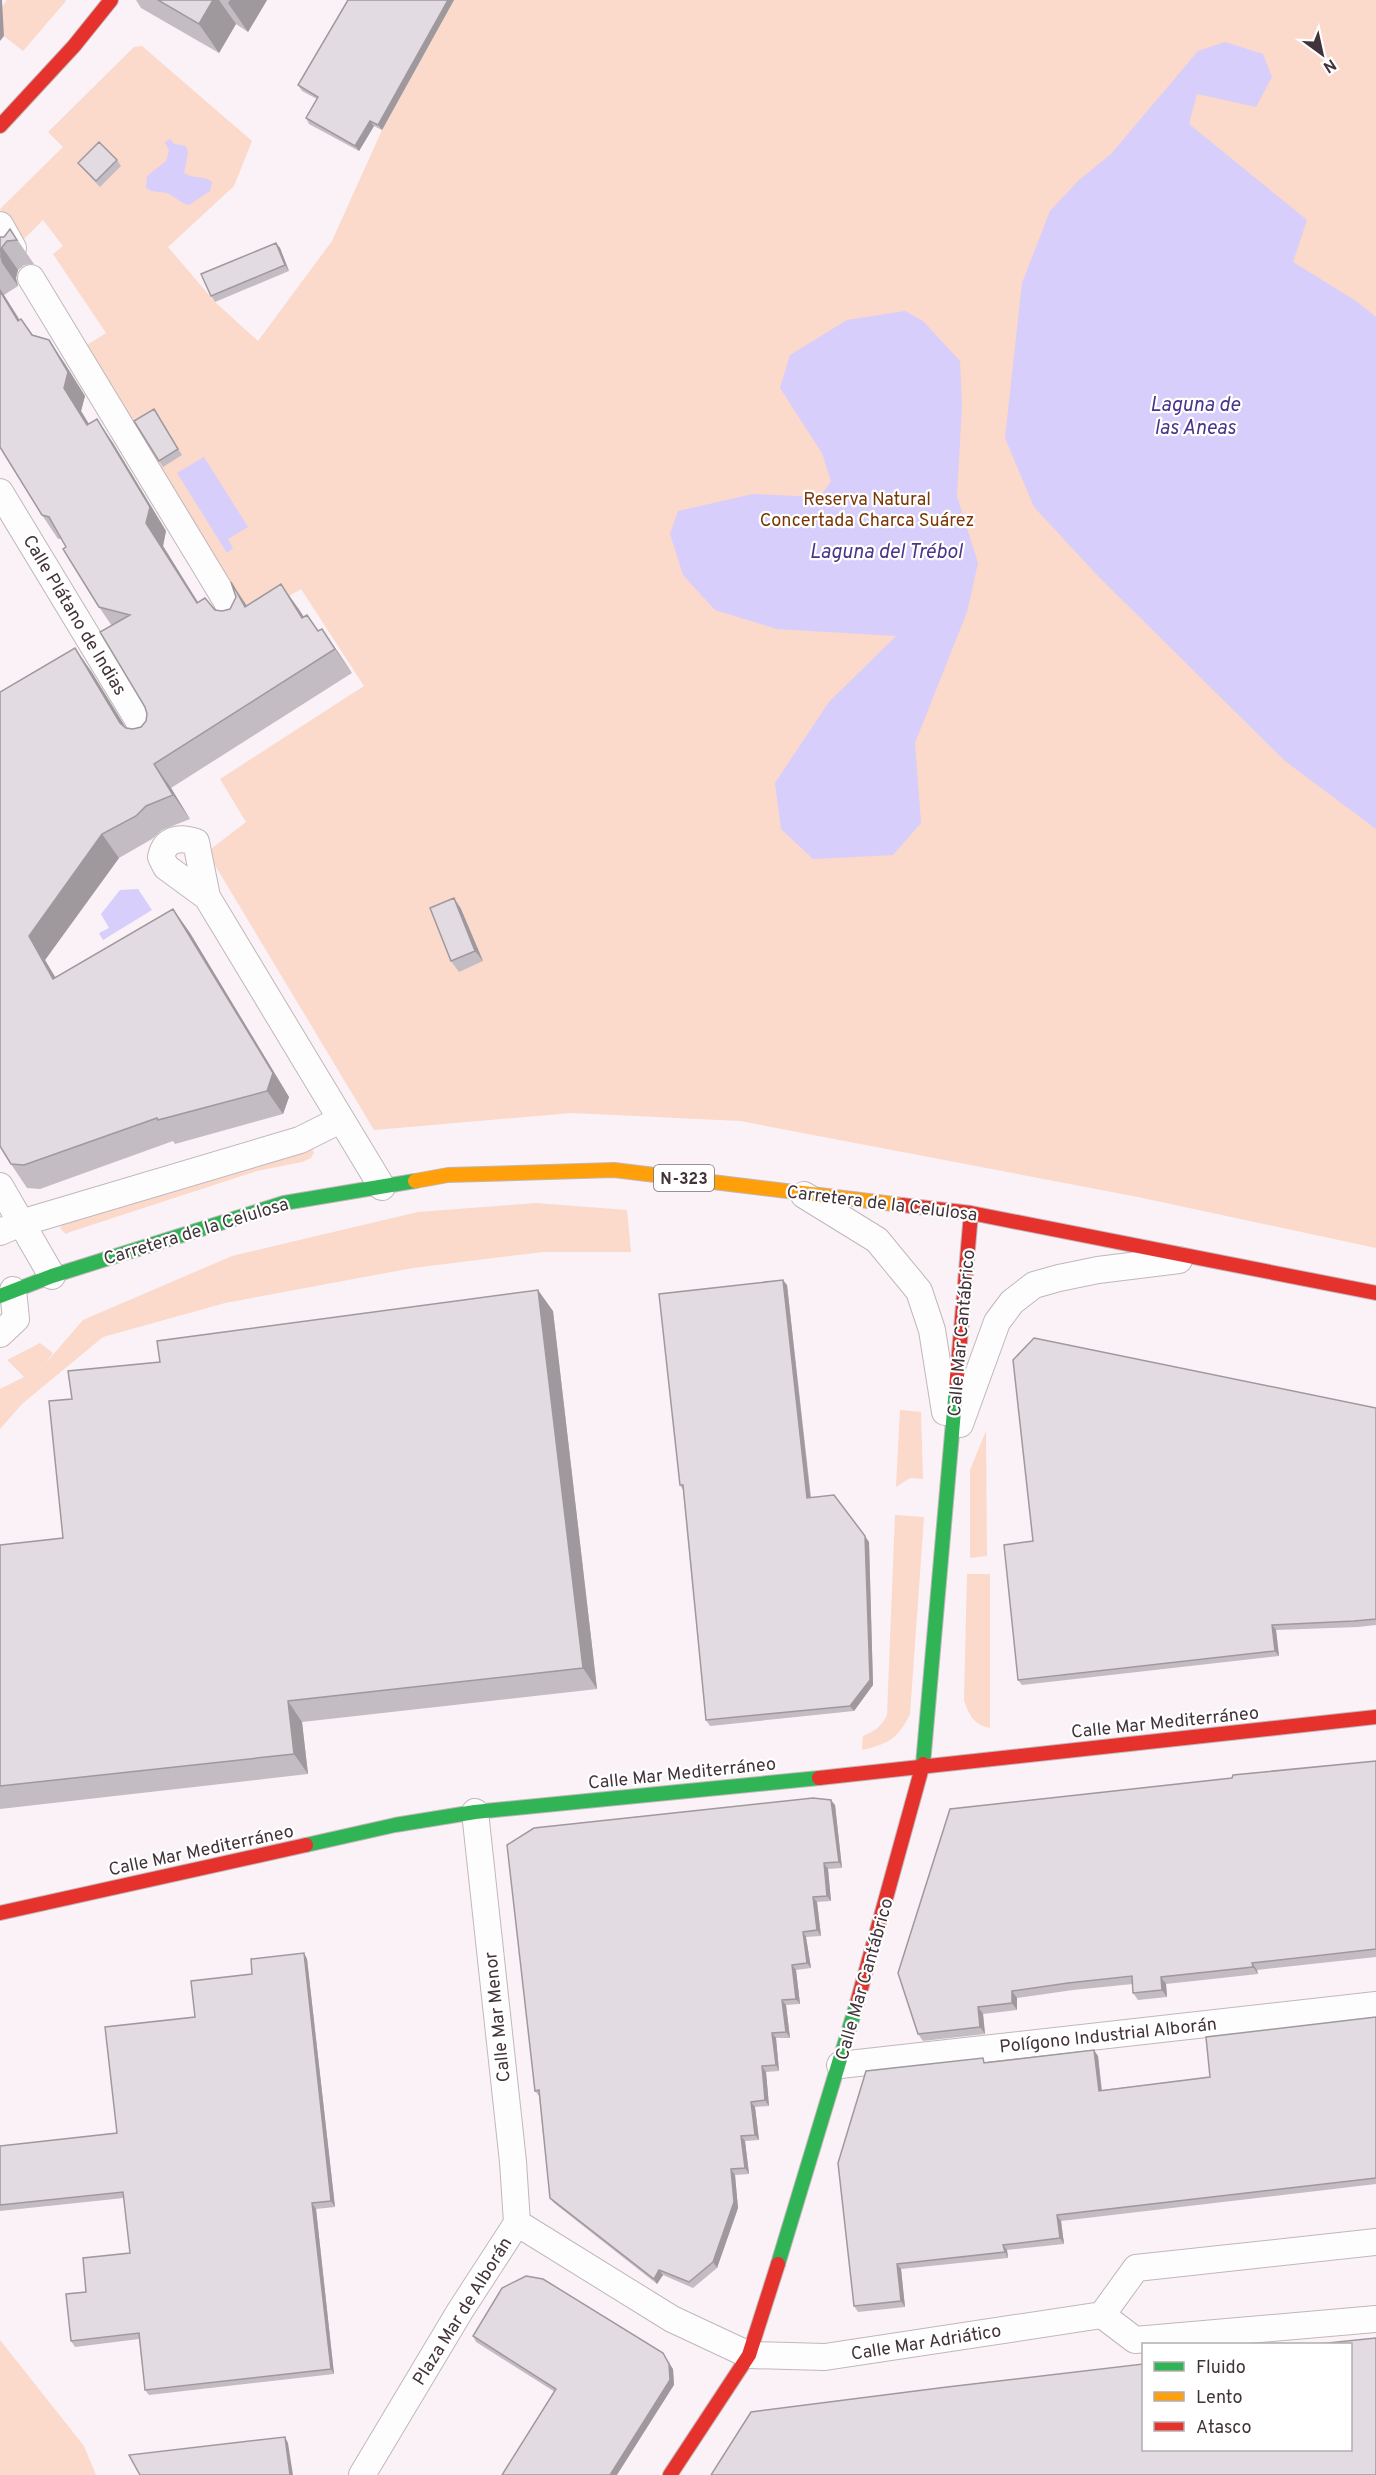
<svg xmlns="http://www.w3.org/2000/svg" width="1376" height="2475" font-family="Overpass,sans-serif">
<style>
.green{fill:#fbd9cb}
.water{fill:#d7cefb}
.lines{fill:none;stroke-linecap:round;stroke-linejoin:round}
.street-casing{stroke:#c1b7bb;stroke-width:28}
.fast-casing{stroke:#c1b7bb;stroke-width:16}
.slow-casing{stroke:#c1b7bb;stroke-width:16}
.jam-casing{stroke:#c1b7bb;stroke-width:16}
.street{stroke:#fefdfe;stroke-width:26}
.fast{stroke:#30b455;stroke-width:14}
.slow{stroke:#ff9f0a;stroke-width:14}
.jam{stroke:#e5322d;stroke-width:14}
.wall{fill:#c3bcc2}
.shaded-wall{fill:#9f999e}
.building{fill:#e3dbe2;stroke:#9f999e;stroke-width:1.5}
.labels{text-anchor:middle;stroke-width:4.5;stroke-linejoin:round;paint-order:stroke}
.shield{fill:#fff;stroke:#7b7075;stroke-width:1.5}
.shield-label{font-size:16px;font-weight:bold;fill:#42333a}
.park-label{font-size:18px;fill:#7c3605;stroke:#fff}
.street-label{font-size:18px;fill:#42333a;stroke:#fff}
.water-label{font-size:20px;font-style:italic;fill:#4b348c;stroke:#fff}
</style>
<rect width="100%" height="100%" fill="#faf2f6"/>
<path class="green" d="M 7,0 L 65,0 L 66,1 L 23,51 L 4,36 L 2,7 Z
M 454,0 L 1376,0 L 1376,1248 L 1138,1197 L 740,1121 L 572,1113 L 374,1130 L 207,852 L 246,822 L 220,779 L 364,686 L 301,589 L 271,607 L 264,596 L 244,608 L 87,345 L 106,333 L 53,254 L 63,246 L 43,220 L 20,243 L 0,209 L 63,147 L 48,132 L 134,47 L 142,46 L 252,141 L 234,186 L 168,247 L 215,302 L 258,341 L 332,241 L 382,130 Z
M 312,1148 L 314,1153 L 311,1158 L 302,1162 L 257,1171 L 70,1232 L 66,1234 L 60,1228 L 63,1224 L 291,1152 Z
M 536,1203 L 627,1210 L 631,1252 L 543,1252 L 413,1268 L 225,1303 L 103,1337 L 22,1404 L 0,1429 L 0,1389 L 24,1377 L 7,1360 L 40,1343 L 53,1353 L 45,1364 L 83,1320 L 232,1256 L 418,1212 Z
M 900,1410 L 921,1412 L 923,1479 L 910,1478 L 896,1487 Z
M 986,1431 L 987,1556 L 970,1558 L 970,1470 Z
M 895,1515 L 924,1517 L 910,1714 C 898,1739 888,1744 862,1750 L 863,1736 C 875,1731 881,1727 887,1715 Z
M 967,1574 L 990,1574 L 990,1728 C 974,1725 969,1715 964,1700 Z
M 0,2340 L 84,2446 L 96,2475 L 0,2475 Z"/>
<path class="water" d="M 1225,42 L 1263,54 L 1272,77 L 1256,107 L 1197,94 L 1189,124 L 1307,220 L 1293,262 L 1356,301 L 1376,317 L 1376,829 L 1285,761 L 1097,575 L 1034,507 L 1005,438 L 1022,283 L 1050,211 L 1079,180 L 1111,154 L 1198,51 Z
M 170,139 L 174,144 L 186,146 L 188,153 L 184,173 C 193,179 203,175 212,182 L 210,191 L 189,205 C 181,203 178,199 171,195 C 163,190 154,194 146,188 L 147,176 L 166,161 L 169,151 L 165,142 Z
M 905,311 L 923,321 L 960,361 L 962,406 L 957,496 L 978,563 L 967,612 L 915,743 L 921,823 L 893,855 L 813,859 L 781,829 L 775,783 L 829,702 L 896,636 L 777,629 L 715,610 L 683,575 L 670,534 L 678,511 L 753,494 L 820,497 L 831,481 L 822,453 L 780,388 L 790,355 L 847,320 Z
M 204,457 L 248,527 L 228,539 L 233,548 L 227,553 L 177,473 Z
M 138,889 L 152,910 L 103,940 L 99,933 L 109,928 L 101,914 L 120,890 Z"/>
<g class="lines">
<g class="street-casing">
<path id="street" d="M 0,225 L 13,248
M 31,278 L 238,620
M 0,492 L 149,738
M 207,897 L 166,867 L 161,857 C 165,839 179,836 196,842 L 207,897 L 382,1187
M 0,1186 L 52,1276
M 804,1195 L 877,1240 L 919,1291 L 932,1330 L 945,1412
M 0,1232 L 21,1223 L 300,1140 L 340,1120
M 0,1334 L 16,1319 L 13,1290
M 960,1424 L 997,1322 L 1012,1302 L 1034,1285 L 1059,1278 L 1098,1270 L 1179,1260
M 475,1812 L 513,2162 L 517,2223
M 840,2065 L 1376,2005
M 517,2223 L 672,2319 L 749,2355 L 825,2357 L 1102,2315 L 1135,2340 L 1376,2319
M 1102,2315 L 1136,2268 L 1376,2242
M 362,2475 L 460,2311 L 517,2223"/>
</g>
<g class="fast-casing">
<path id="fast" d="M 0,1296 L 52,1276 L 284,1203 L 415,1181
M 923,1764 L 956,1388
M 306,1845 L 395,1825 L 475,1812 L 819,1778
M 778,2264 L 857,2003"/>
</g>
<g class="slow-casing">
<path id="slow" d="M 415,1181 L 448,1175 L 614,1170 L 902,1205"/>
</g>
<g class="jam-casing">
<path id="jam" d="M 0,126 L 74,46 L 111,0
M 902,1205 L 971,1213 L 1376,1293
M 956,1388 L 971,1213
M 819,1778 L 1376,1717
M 0,1913 L 306,1845
M 857,2003 L 923,1764
M 670,2475 L 749,2355 L 778,2264"/>
</g>
<use href="#street" class="street"/>
<use href="#fast" class="fast"/>
<use href="#slow" class="slow"/>
<use href="#jam" class="jam"/>
</g>
<path class="wall" d="M 136,0 L 267,0 L 248,32 L 236,24 L 219,53 L 141,8 Z
M 348,0 L 454,0 L 382,130 L 374,126 L 359,151 L 309,124 L 306,118 L 317,99 L 302,91 L 298,85 Z
M 117,160 L 121,166 L 100,187 L 82,168 L 78,163 Z
M 10,229 L 34,264 L 24,265 L 18,270 L 16,278 L 18,286 L 4,295 L 20,320 L 21,319 L 33,335 L 49,340 L 65,364 L 85,396 L 81,411 L 89,424 L 113,443 L 166,531 L 163,546 L 198,602 L 215,610 L 222,611 L 247,606 L 298,608 L 304,617 L 307,615 L 318,631 L 338,652 L 352,673 L 171,788 L 190,819 L 162,830 L 152,839 L 119,858 L 45,960 L 56,978 L 173,909 L 190,933 L 289,1097 L 283,1114 L 175,1144 L 173,1141 L 40,1189 L 27,1188 L 11,1164 L 91,671 L 126,728 L 133,729 L 141,727 L 146,721 L 147,714 L 112,626 L 99,607 L 62,539 L 58,539 L 42,515 L 0,447 L 0,237 L 4,237 Z
M 276,243 L 280,248 L 289,271 L 215,302 L 211,296 Z
M 154,409 L 182,455 L 163,467 L 159,461 Z
M 454,898 L 461,909 L 483,961 L 459,972 L 451,961 Z
M 787,1285 L 811,1497 L 869,1542 L 873,1685 L 854,1711 L 710,1726 L 706,1720 L 683,1490 L 680,1485 Z
M 553,1311 L 597,1689 L 302,1722 L 308,1774 L 0,1809 L 0,1545 L 63,1538 L 72,1399 L 160,1362 Z
M 1376,1408 L 1376,1625 L 1358,1627 L 1276,1630 L 1279,1656 L 1022,1685 L 1018,1680 Z
M 1376,1761 L 1376,1957 L 1257,1970 L 1258,1974 L 1166,1984 L 1167,1997 L 1138,2000 L 1133,1993 L 1133,1984 L 1073,1990 L 1017,1998 L 1017,2010 L 983,2014 L 985,2034 L 923,2041 L 918,2034 L 1232,1778 Z
M 835,1805 L 842,1868 L 828,1869 L 831,1901 L 817,1902 L 821,1936 L 806,1937 L 811,1968 L 796,1970 L 800,2004 L 786,2005 L 790,2038 L 776,2038 L 779,2071 L 766,2072 L 769,2106 L 755,2107 L 759,2140 L 745,2141 L 749,2174 L 735,2175 L 738,2208 L 717,2268 L 693,2288 L 663,2275 L 657,2284 L 554,2203 L 550,2198 L 539,2096 L 535,2091 Z
M 304,1953 L 307,1959 L 335,2207 L 316,2209 L 334,2374 L 149,2395 L 145,2390 L 139,2339 L 75,2347 L 71,2341 L 86,2292 L 130,2253 L 124,2198 L 0,2211 L 0,2146 L 117,2133 L 195,2017 L 252,1974 Z
M 1376,2017 L 1376,2184 L 1061,2221 L 1064,2244 L 1007,2250 L 1008,2258 L 901,2269 L 905,2307 L 858,2312 L 854,2306 L 986,2062 L 1098,2056 L 1102,2090 L 1210,2077 Z
M 473,2336 L 673,2369 L 674,2385 L 555,2392 L 476,2342 Z"/>
<path class="shaded-wall" d="M 0,0 L 2,0 L 4,36 L 0,41 Z
M 213,0 L 219,0 L 236,24 L 219,53 L 199,24 Z
M 230,0 L 267,0 L 248,32 L 228,3 Z
M 448,0 L 454,0 L 382,130 L 378,125 Z
M 370,121 L 374,126 L 359,151 L 355,146 Z
M 276,243 L 280,248 L 289,271 L 285,265 Z
M 2,247 L 18,270 L 16,278 L 18,286 L 2,263 L 0,256 Z
M 0,289 L 4,295 L 34,344 L 18,321 L 0,291 Z
M 49,340 L 65,364 L 85,396 L 81,411 L 104,449 L 87,425 L 64,388 Z
M 97,419 L 113,443 L 166,531 L 163,546 L 213,627 L 197,603 L 146,523 Z
M 231,582 L 247,606 L 245,607 Z
M 281,584 L 298,608 L 319,641 L 302,618 Z
M 322,629 L 338,652 L 352,673 L 335,649 Z
M 75,648 L 91,671 L 137,746 L 120,723 Z
M 154,764 L 171,788 L 190,819 L 173,795 Z
M 102,834 L 119,858 L 45,960 L 70,1003 L 53,979 L 29,936 Z
M 454,898 L 461,909 L 483,961 L 475,951 Z
M 173,909 L 190,933 L 289,1097 L 283,1114 L 267,1091 Z
M 783,1280 L 787,1285 L 811,1503 L 807,1498 Z
M 538,1290 L 553,1311 L 597,1689 L 583,1668 Z
M 865,1536 L 869,1542 L 873,1685 L 854,1711 L 850,1706 Z
M 1272,1625 L 1276,1630 L 1279,1656 L 1275,1651 Z
M 288,1701 L 302,1722 L 308,1774 L 294,1754 Z
M 831,1800 L 835,1805 L 842,1868 L 839,1862 Z
M 824,1863 L 828,1869 L 831,1901 L 827,1896 Z
M 813,1897 L 817,1902 L 821,1936 L 817,1930 Z
M 803,1932 L 806,1937 L 811,1968 L 807,1963 Z
M 304,1953 L 307,1959 L 335,2207 L 331,2201 Z
M 1252,1963 L 1257,1970 L 1258,1974 L 1253,1967 Z
M 792,1965 L 796,1970 L 800,2004 L 796,1999 Z
M 1161,1977 L 1166,1984 L 1167,1997 L 1162,1990 Z
M 1012,1991 L 1017,1998 L 1017,2010 L 1012,2003 Z
M 782,2000 L 786,2005 L 790,2038 L 786,2032 Z
M 978,2007 L 983,2014 L 985,2034 L 980,2027 Z
M 772,2033 L 776,2038 L 779,2071 L 776,2065 Z
M 1094,2050 L 1098,2056 L 1102,2096 L 1099,2091 Z
M 762,2066 L 766,2072 L 769,2106 L 765,2100 Z
M 751,2102 L 755,2107 L 759,2140 L 755,2135 Z
M 741,2136 L 745,2141 L 749,2174 L 745,2168 Z
M 731,2169 L 735,2175 L 738,2208 L 717,2268 L 713,2262 Z
M 312,2203 L 316,2209 L 334,2374 L 331,2369 Z
M 1057,2215 L 1061,2221 L 1064,2244 L 1060,2238 Z
M 1003,2245 L 1007,2250 L 1008,2258 L 1005,2252 Z
M 897,2264 L 901,2269 L 905,2307 L 901,2301 Z
M 659,2270 L 663,2275 L 657,2284 L 654,2279 Z
M 663,2353 L 673,2369 L 674,2385 L 617,2475 L 610,2475 Z
M 285,2437 L 288,2443 L 293,2475 L 290,2475 Z"/>
<path class="building" d="M 158,0 L 213,0 L 199,24 Z
M 348,0 L 448,0 L 378,125 L 370,121 L 355,146 L 306,118 L 318,97 L 298,85 Z
M 99,142 L 117,160 L 96,181 L 78,163 Z
M 10,229 L 17,240 L 7,241 L 2,247 L 0,253 L 0,237 L 4,237 Z
M 276,243 L 285,265 L 211,296 L 201,274 Z
M 0,291 L 18,321 L 21,319 L 32,335 L 49,340 L 68,372 L 64,388 L 87,425 L 97,419 L 150,507 L 146,523 L 197,603 L 205,598 L 215,610 L 222,611 L 230,609 L 236,597 L 231,582 L 245,607 L 281,584 L 302,618 L 307,615 L 318,631 L 322,629 L 335,649 L 154,764 L 173,795 L 146,806 L 136,816 L 102,834 L 29,936 L 53,979 L 173,909 L 273,1073 L 267,1091 L 158,1120 L 157,1118 L 24,1165 L 11,1164 L 0,1146 L 0,692 L 75,648 L 120,723 L 126,728 L 133,729 L 141,727 L 146,721 L 147,714 L 145,707 L 100,632 L 130,615 L 99,607 L 63,549 L 66,547 L 49,517 L 42,515 L 0,447 Z
M 154,409 L 178,449 L 159,461 L 134,421 Z
M 454,898 L 475,951 L 451,961 L 430,908 Z
M 783,1280 L 807,1498 L 834,1495 L 865,1536 L 870,1680 L 850,1706 L 706,1720 L 683,1485 L 680,1485 L 659,1294 Z
M 538,1290 L 583,1668 L 288,1701 L 294,1754 L 0,1786 L 0,1545 L 63,1538 L 49,1401 L 72,1399 L 68,1371 L 160,1362 L 157,1341 Z
M 1034,1338 L 1376,1408 L 1376,1619 L 1354,1621 L 1272,1625 L 1275,1651 L 1018,1680 L 1004,1545 L 1033,1541 L 1013,1360 Z
M 1376,1761 L 1376,1949 L 1252,1963 L 1253,1967 L 1161,1977 L 1162,1990 L 1133,1993 L 1132,1976 L 1068,1983 L 1012,1991 L 1012,2003 L 978,2007 L 980,2027 L 918,2034 L 898,1973 L 950,1809 L 1232,1778 L 1233,1775 Z
M 813,1798 L 831,1800 L 839,1862 L 824,1863 L 827,1896 L 813,1897 L 817,1930 L 803,1932 L 807,1963 L 792,1965 L 796,1999 L 782,2000 L 786,2032 L 772,2033 L 776,2065 L 762,2066 L 765,2100 L 751,2102 L 755,2135 L 741,2136 L 745,2168 L 731,2169 L 734,2202 L 713,2262 L 689,2282 L 659,2270 L 654,2279 L 550,2198 L 539,2090 L 535,2091 L 507,1845 L 534,1828 Z
M 304,1953 L 331,2201 L 312,2203 L 331,2369 L 145,2390 L 139,2333 L 71,2341 L 66,2294 L 86,2292 L 83,2258 L 130,2253 L 123,2192 L 0,2205 L 0,2146 L 117,2133 L 105,2027 L 195,2017 L 191,1981 L 252,1974 L 251,1959 Z
M 1376,2017 L 1376,2178 L 1057,2215 L 1060,2238 L 1003,2245 L 1005,2252 L 897,2264 L 901,2301 L 854,2306 L 838,2163 L 866,2071 L 983,2058 L 984,2063 L 1094,2050 L 1099,2091 L 1210,2077 L 1206,2037 Z
M 526,2276 L 543,2279 L 663,2353 L 669,2364 L 670,2380 L 610,2475 L 502,2475 L 556,2389 L 473,2336 L 502,2288 Z
M 1376,2338 L 1376,2475 L 711,2475 L 751,2412 L 947,2387 L 1143,2364 L 1143,2450 L 1350,2450 L 1350,2344 L 1318,2344 Z
M 285,2437 L 290,2475 L 140,2475 L 129,2455 Z"/>
<g class="labels">
<rect class="shield" x="654" y="1165" width="60" height="26" rx="4.5"/>
<g class="shield-label">
<text x="684" y="1184">N-323</text>
</g>
<g class="park-label">
<text x="867" y="505">Reserva Natural<tspan x="867" dy="21">Concertada Charca Suárez</tspan></text>
</g>
<g class="street-label">
<text transform="translate(75 615) rotate(59)" y="6">Calle Plátano de Indias</text>
<text transform="translate(882 1203) rotate(7)" y="6">Carretera de la Celulosa</text>
<text transform="translate(196 1231) rotate(-17)" y="6">Carretera de la Celulosa</text>
<text transform="translate(961 1333) rotate(-85)" y="6">Calle Mar Cantábrico</text>
<text transform="translate(1165 1722) rotate(-6)" y="6">Calle Mar Mediterráneo</text>
<text transform="translate(682 1773) rotate(-6)" y="6">Calle Mar Mediterráneo</text>
<text transform="translate(201 1850) rotate(-12)" y="6">Calle Mar Mediterráneo</text>
<text transform="translate(864 1979) rotate(-74)" y="6">Calle Mar Cantábrico</text>
<text transform="translate(497 2017) rotate(-96)" y="6">Calle Mar Menor</text>
<text transform="translate(1108 2035) rotate(-6)" y="6">Polígono Industrial Alborán</text>
<text transform="translate(462 2311) rotate(-58)" y="6">Plaza Mar de Alborán</text>
<text transform="translate(926 2342) rotate(-9)" y="6">Calle Mar Adriático</text>
</g>
<g class="water-label">
<text x="1195" y="411">Laguna de<tspan x="1195" dy="23">las Aneas</tspan></text>
<text x="886" y="558">Laguna del Trébol</text>
</g>
</g>
<rect x="1142" y="2343" width="210" height="108" fill="#ffffff" stroke="#b3adb0" stroke-width="1.5"/>
<rect x="1154" y="2362" width="30" height="9" fill="#30b455" stroke="#b3adb0" stroke-width="1.5"/>
<text x="1196" y="2373" font-size="18" fill="#42333a">Fluido</text>
<rect x="1154" y="2392" width="30" height="9" fill="#ff9f0a" stroke="#b3adb0" stroke-width="1.5"/>
<text x="1196" y="2403" font-size="18" fill="#42333a">Lento</text>
<rect x="1154" y="2422" width="30" height="9" fill="#e5322d" stroke="#b3adb0" stroke-width="1.5"/>
<text x="1196" y="2433" font-size="18" fill="#42333a">Atasco</text>
<g transform="translate(1322 54) rotate(147)" stroke="#ffffff" stroke-width="4.5" paint-order="stroke">
<path d="M0-4.5L10 22L0 15L-10 22Z" fill="#42333a"/>
<text y="-9" font-size="16" font-weight="bold" text-anchor="middle" fill="#42333a">N</text>
</g>
</svg>
